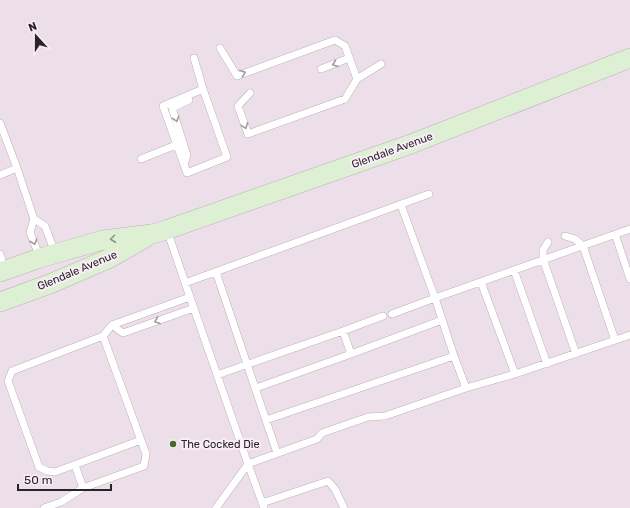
<svg xmlns="http://www.w3.org/2000/svg" width="630" height="508" font-family="Rubik,sans-serif">
<style>
.lines{fill:none;stroke-linecap:round;stroke-linejoin:round}
.service-casing{stroke:#bcb0b9;stroke-width:8}
.secondary-casing{stroke:#bcb0b9;stroke-width:20}
.service{stroke:#fff;stroke-width:7}
.secondary{stroke:#def0d4;stroke-width:19}
.oneway{stroke:#9f9c9e}
.oneway2{stroke:#8d9487}
.poi-dot{fill:#456d29;stroke:#f9edf7;stroke-width:1.5}
.labels{text-anchor:middle;stroke-width:4;stroke-linejoin:round;paint-order:stroke}
.street-label{font-size:11px;fill:#292428;stroke:#f9edf7}
.poi-label{font-size:11px;fill:#292428;stroke:#f9edf7;text-anchor:start}
</style>
<rect width="100%" height="100%" fill="#ecdfe9"/>
<g class="lines">
<g class="service-casing">
<path id="service" d="M 220,48 L 237,76 L 335,40 L 345,46 L 357,79
M 194,58 L 203,89 L 227,157 L 187,173 L 163,106 L 203,89
M 321,69 L 349,58
M 250,93 L 238,106 L 248,134 L 345,99 L 357,79 L 381,64
M 0,123 L 17,168 L 34,219
M 141,159 L 176,145
M 184,165 L 187,155 L 172,108 L 189,100
M 0,175 L 17,168
M 615,234 L 630,279
M 565,236 L 575,239 L 583,246 L 615,340
M 548,242 L 543,250 L 543,259 L 576,354
M 0,254 L 5,270
M 40,258 L 30,232 L 34,219 L 45,226 L 55,253
M 514,270 L 547,364
M 216,272 L 277,453
M 481,282 L 515,374
M 185,283 L 429,194
M 190,297 L 248,464 L 216,508
M 392,314 L 435,298 L 401,205
M 112,325 L 123,333 L 194,308
M 343,331 L 383,316
M 103,336 L 12,371 L 8,381 L 39,467 L 47,471 L 55,472 L 141,440
M 217,375 L 343,331 L 351,354 L 442,320
M 256,388 L 351,354
M 466,388 L 454,356 L 435,298 L 630,229
M 266,420 L 454,356
M 75,465 L 83,488
M 262,503 L 328,481 L 335,489 L 344,508
M 44,508 L 61,502 L 83,488 L 144,466 L 146,454 L 103,336 L 112,325 L 190,297 L 167,230
M 264,508 L 248,464 L 317,439 L 322,433 L 368,417 L 385,416 L 466,388 L 515,374 L 630,335"/>
</g>
<g class="secondary-casing">
<path id="secondary" d="M 0,272 L 40,258 L 103,240 L 152,234 L 166,230 L 411,144 L 630,58
M 0,302 L 52,283 L 110,258 L 145,238"/>
</g>
<use href="#service" class="service"/>
<use href="#secondary" class="secondary"/>
</g>
<defs><path id="oneway-chevron" d="M-2-3.5L2.5 0L-2 3.5" fill="none" stroke-width="1.6" stroke-linecap="round" stroke-linejoin="round"/></defs>
<g class="oneway">
<use href="#oneway-chevron" transform="translate(335 64) rotate(160)"/>
<use href="#oneway-chevron" transform="translate(243 73) rotate(-20)"/>
<use href="#oneway-chevron" transform="translate(176 119) rotate(73)"/>
<use href="#oneway-chevron" transform="translate(245 126) rotate(69)"/>
<use href="#oneway-chevron" transform="translate(34 242) rotate(71)"/>
<use href="#oneway-chevron" transform="translate(157 321) rotate(160)"/>
</g>
<use class="oneway2" href="#oneway-chevron" transform="translate(113 239) rotate(173)"/>
<circle class="poi-dot" cx="173" cy="444" r="4"/>
<g class="labels">
<g class="street-label">
<text transform="translate(392 150) rotate(-20)" y="4">Glendale Avenue</text>
<text transform="translate(77 270) rotate(-23)" y="4">Glendale Avenue</text>
</g>
<g class="poi-label">
<text x="181" y="448">The Cocked Die</text>
</g>
</g>
<g transform="translate(36 36) rotate(339)" stroke="#f9edf7" stroke-width="3" paint-order="stroke">
<path d="M0-3L7 15L0 10L-7 15Z" fill="#292428"/>
<text y="-6" font-size="11" font-weight="bold" text-anchor="middle" fill="#292428">N</text>
</g>
<path d="M18 484v6h93v-6" fill="none" stroke="#292428" stroke-width="2"/>
<text x="24" y="484" font-size="12" fill="#292428" stroke="#f9edf7" stroke-width="3" paint-order="stroke">50 m</text>
</svg>
